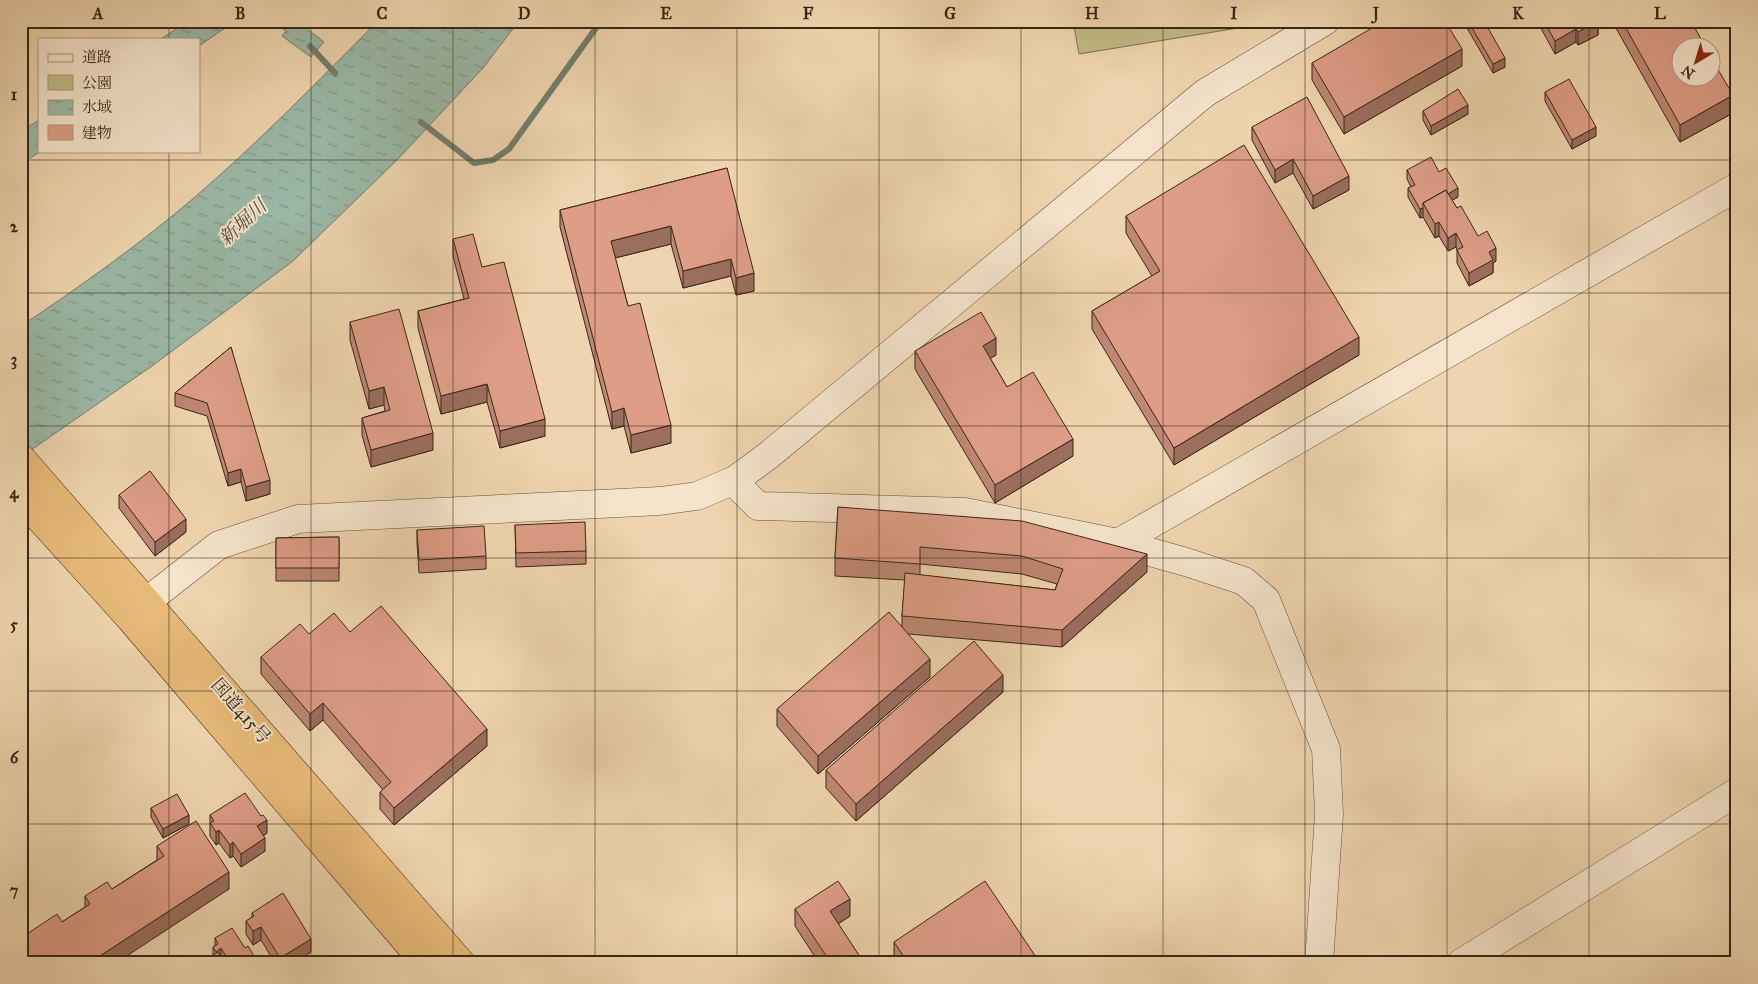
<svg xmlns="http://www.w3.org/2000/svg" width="1758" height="984" font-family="'IM FELL Great Primer','Noto Serif JP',serif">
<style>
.park{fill:#c1bb86;stroke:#7c714e}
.water{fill:url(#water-ripples);stroke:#727f6d}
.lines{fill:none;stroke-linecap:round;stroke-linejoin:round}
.stream{stroke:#727f6d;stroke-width:6}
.minor-casing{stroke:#65523d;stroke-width:29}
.highway-casing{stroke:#372717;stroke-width:29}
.minor{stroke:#f5e4cb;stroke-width:28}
.highway{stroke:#e8ba78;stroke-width:28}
.wall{fill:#bf8774;stroke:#372717;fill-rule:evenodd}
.shaded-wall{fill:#9b6e5e;stroke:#372717}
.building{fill:#de9d87;stroke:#372717}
.grid{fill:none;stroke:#372717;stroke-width:1;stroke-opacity:0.55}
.labels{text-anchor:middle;stroke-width:4;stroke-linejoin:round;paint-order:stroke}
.street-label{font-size:18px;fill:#372717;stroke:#f5e4cb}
.water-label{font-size:19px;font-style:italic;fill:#504c3b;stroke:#f5e4cb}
.neatline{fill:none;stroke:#372717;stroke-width:2}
.grid-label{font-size:16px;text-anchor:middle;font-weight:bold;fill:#372717}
</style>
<defs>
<pattern id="water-ripples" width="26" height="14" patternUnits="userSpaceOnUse" patternTransform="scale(1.25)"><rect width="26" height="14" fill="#9ab9a7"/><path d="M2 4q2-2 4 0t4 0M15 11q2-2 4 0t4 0" fill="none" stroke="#7e9687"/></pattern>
</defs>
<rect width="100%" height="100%" fill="#efd5af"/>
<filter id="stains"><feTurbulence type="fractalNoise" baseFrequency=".004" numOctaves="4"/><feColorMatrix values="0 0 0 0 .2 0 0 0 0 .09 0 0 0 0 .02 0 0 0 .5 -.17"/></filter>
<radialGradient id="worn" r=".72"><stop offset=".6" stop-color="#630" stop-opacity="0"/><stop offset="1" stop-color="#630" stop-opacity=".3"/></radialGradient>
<path class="park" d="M 1073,21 L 1237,21 L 1238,28 L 1079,54 Z"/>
<path class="water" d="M 188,21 L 235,21 L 199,46 L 199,39 L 161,39 Z
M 271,21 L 283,21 L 289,25 L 292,21 L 297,21 L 324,42 L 311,57 L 282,36 L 286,31 Z
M 378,21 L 519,21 L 483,68 L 397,160 L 293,261 L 152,366 L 21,457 L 21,326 C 81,286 140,244 195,197 C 259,142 318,81 378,21 Z
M 39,120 L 39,151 L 41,151 L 21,164 L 21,131 Z"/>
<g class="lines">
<path class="stream" d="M 310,46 L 335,73
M 421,122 L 474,163 L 493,160 L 509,149 L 601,21"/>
<g class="minor-casing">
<path id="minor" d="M 735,480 L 742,490 L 758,506 L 965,512 L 1118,543 L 1186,562 L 1244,581 L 1266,600 L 1326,749 L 1329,814 L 1319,963
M 1118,543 L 1737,187
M 128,616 L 219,545 L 298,519 L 660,501 L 697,496 L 735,480 L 769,455 L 1205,93 L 1325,21
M 1461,963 L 1737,792"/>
</g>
<g class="highway-casing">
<path id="highway" d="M 21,458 L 461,963
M 21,498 L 128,616 L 425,963"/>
</g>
<use href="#minor" class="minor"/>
<use href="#highway" class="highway"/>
</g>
<path class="wall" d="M 1463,21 L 1484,21 L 1505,67 L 1493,73 Z
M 1537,21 L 1600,21 L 1600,25 L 1598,26 L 1598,35 L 1578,45 L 1576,42 L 1555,54 Z
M 1612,21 L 1691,21 L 1733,113 L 1680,142 Z
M 1312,63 L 1462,66 L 1344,134 L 1312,80 Z
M 1545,92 L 1596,136 L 1572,149 L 1545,101 Z
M 1423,111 L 1468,114 L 1431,135 L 1423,120 Z
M 1252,127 L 1349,190 L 1313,209 L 1293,173 L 1275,183 L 1252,140 Z
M 727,168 L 754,291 L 736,295 L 731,276 L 683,288 L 671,244 L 615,258 L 628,306 L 671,443 L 631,453 L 624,426 L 612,429 L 560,227 L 560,210 Z
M 1407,170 L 1439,172 L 1458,197 L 1452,200 L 1457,208 L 1496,261 L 1493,263 L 1493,273 L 1469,286 L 1457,263 L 1457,250 L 1456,247 L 1448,251 L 1439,236 L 1435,238 L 1423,217 L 1420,218 L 1408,197 L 1408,188 L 1411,187 L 1407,179 Z
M 1126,216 L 1359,355 L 1174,465 L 1092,329 L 1092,311 L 1152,276 L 1126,233 Z
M 453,239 L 482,267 L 545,436 L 500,448 L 487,402 L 441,414 L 418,328 L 418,311 L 464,299 L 453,256 Z
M 350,322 L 433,450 L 371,467 L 362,435 L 362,418 L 385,411 L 384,405 L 369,409 L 350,340 Z
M 231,347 L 270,494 L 246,501 L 241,482 L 228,486 L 207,416 L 175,406 L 175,393 Z
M 915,351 L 996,355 L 990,358 L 1007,387 L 1073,456 L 995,503 L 915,369 Z
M 119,495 L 186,532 L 155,556 L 119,508 Z
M 838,507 L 1147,572 L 1062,647 L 908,634 L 930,677 L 818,774 L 777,726 L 777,709 L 902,628 L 902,616 L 905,580 L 835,576 L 835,558 ZM 920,564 L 1022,574 L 1057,584 L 1055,590 L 920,575 Z
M 515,525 L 586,551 L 586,564 L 516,567 Z
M 417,530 L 486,556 L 486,569 L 419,573 L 417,543 Z
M 339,537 L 339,581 L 276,581 L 276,538 Z
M 350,632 L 487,746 L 394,825 L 380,809 L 380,792 L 383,790 L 323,720 L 310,731 L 261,674 L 261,657 L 309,634 Z
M 1003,692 L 856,821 L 826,788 L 826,770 Z
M 151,808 L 189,824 L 163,838 L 151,817 Z
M 210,815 L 267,833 L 263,836 L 265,851 L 241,867 L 233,856 L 230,858 L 219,843 L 216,845 L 210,836 Z
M 157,846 L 229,889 L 62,922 L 85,907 L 85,896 L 112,889 L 157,860 Z
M 795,909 L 850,916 L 838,924 L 864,963 L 819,963 L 795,926 Z
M 252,913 L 311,952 L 294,963 L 275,963 L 261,940 L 253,945 L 246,934 L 246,921 L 252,917 Z
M 215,938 L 245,948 L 258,963 L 225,963 L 221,957 L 213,955 L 213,947 L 215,946 Z
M 894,942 L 1040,963 L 897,963 L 894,959 Z"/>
<path class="shaded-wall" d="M 1594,21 L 1600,21 L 1600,25 L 1598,26 L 1598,35 L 1578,45 L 1578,32 Z
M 1576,29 L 1576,42 L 1555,54 L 1555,41 Z
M 1462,49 L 1462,66 L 1344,134 L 1344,117 Z
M 1505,58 L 1505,67 L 1493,73 L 1493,64 Z
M 1733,95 L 1733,113 L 1680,142 L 1680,125 Z
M 1468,105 L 1468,114 L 1431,135 L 1431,126 Z
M 1596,127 L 1596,136 L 1572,149 L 1572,140 Z
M 1293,159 L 1293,173 L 1275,183 L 1275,170 Z
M 1349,176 L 1349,190 L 1313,209 L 1313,196 Z
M 1458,188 L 1458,197 L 1429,213 L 1425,206 Z
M 1423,208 L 1423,217 L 1420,218 L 1420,209 Z
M 1439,222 L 1439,236 L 1435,238 L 1435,224 Z
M 671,226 L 671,244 L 611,259 L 611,241 Z
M 1456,233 L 1456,247 L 1448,251 L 1448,238 Z
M 1496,248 L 1496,261 L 1493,263 L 1493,273 L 1469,286 L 1469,273 L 1489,252 Z
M 731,259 L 731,276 L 683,288 L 683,271 Z
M 754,273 L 754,291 L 736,295 L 736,278 Z
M 1359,337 L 1359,355 L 1174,465 L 1174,448 Z
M 996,338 L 996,355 L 983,363 L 983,346 Z
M 487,384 L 487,402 L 441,414 L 441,396 Z
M 384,387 L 384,405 L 369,409 L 369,391 Z
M 624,408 L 624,426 L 612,429 L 612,412 Z
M 545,419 L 545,436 L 500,448 L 500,431 Z
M 671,425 L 671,443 L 631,453 L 631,435 Z
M 433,433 L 433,450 L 371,467 L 371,450 Z
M 1073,439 L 1073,456 L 995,503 L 995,485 Z
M 241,469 L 241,482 L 228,486 L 228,473 Z
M 270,480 L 270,494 L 246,501 L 246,487 Z
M 186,519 L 186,532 L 155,556 L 155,542 Z
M 1147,554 L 1147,572 L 1062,647 L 1062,630 Z
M 930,659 L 930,677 L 818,774 L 818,756 Z
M 1003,675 L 1003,692 L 856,821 L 856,804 Z
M 323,703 L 323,720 L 310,731 L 310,714 Z
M 487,729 L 487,746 L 394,825 L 394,808 Z
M 189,815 L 189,824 L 163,838 L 163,829 Z
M 267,820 L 267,833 L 257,840 L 257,826 Z
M 219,830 L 219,843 L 216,845 L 216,832 Z
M 265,838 L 265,851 L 241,867 L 241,854 Z
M 233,842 L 233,856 L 230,858 L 230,845 Z
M 229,872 L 229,889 L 116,963 L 89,963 Z
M 850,899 L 850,916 L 830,929 L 830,911 Z
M 261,927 L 261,940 L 253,945 L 253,931 Z
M 311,939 L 311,952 L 294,963 L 280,963 L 280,958 Z
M 221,948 L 221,957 L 216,961 L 216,952 Z"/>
<path class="building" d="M 1384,21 L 1445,21 L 1462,49 L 1344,117 L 1312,63 Z
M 1468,21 L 1484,21 L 1505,58 L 1493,64 Z
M 1544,21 L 1598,21 L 1578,32 L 1576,29 L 1555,41 Z
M 1622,21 L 1691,21 L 1706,48 L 1680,48 L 1680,78 L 1710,78 L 1710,56 L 1733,95 L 1680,125 Z
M 1569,79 L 1596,127 L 1572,140 L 1545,92 Z
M 1458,89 L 1468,105 L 1431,126 L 1423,111 Z
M 1307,97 L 1349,176 L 1313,196 L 1293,159 L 1275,170 L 1252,127 Z
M 1244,145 L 1359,337 L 1174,448 L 1092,311 L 1160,271 L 1126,216 Z
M 1431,157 L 1439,172 L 1446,168 L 1458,188 L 1448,194 L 1446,190 L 1423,203 L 1423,208 L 1420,209 L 1408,188 L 1415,185 L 1407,170 Z
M 727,168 L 754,273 L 736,278 L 731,259 L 683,271 L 671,226 L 611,241 L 628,306 L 640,303 L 671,425 L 631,435 L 624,408 L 612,412 L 560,210 Z
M 1446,190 L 1457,208 L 1461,206 L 1478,236 L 1487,231 L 1496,248 L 1489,252 L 1493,260 L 1469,273 L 1457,250 L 1463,247 L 1456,233 L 1448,238 L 1439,222 L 1435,224 L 1423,203 Z
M 473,234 L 482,267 L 504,262 L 545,419 L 500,431 L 487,384 L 441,396 L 418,311 L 469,298 L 453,239 Z
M 399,309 L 433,433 L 371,450 L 362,418 L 390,410 L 384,387 L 369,391 L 350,322 Z
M 981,312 L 996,338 L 983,346 L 1007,387 L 1033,372 L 1073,439 L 995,485 L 915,351 Z
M 231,347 L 270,480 L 246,487 L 241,469 L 228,473 L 207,403 L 175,393 Z
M 150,471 L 186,519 L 155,542 L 119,495 Z
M 838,507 L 1022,521 L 1147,554 L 1062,630 L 902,616 L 905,573 L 1055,590 L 1063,569 L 1022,556 L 920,547 L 920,564 L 835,558 Z
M 585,522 L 586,551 L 516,553 L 515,525 Z
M 484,526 L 486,556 L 419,560 L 417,530 Z
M 339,537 L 339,568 L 276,568 L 276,538 Z
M 381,606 L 487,729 L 394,808 L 380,792 L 391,782 L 323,703 L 310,714 L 261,657 L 300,624 L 309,634 L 334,613 L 350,632 Z
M 889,612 L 930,659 L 818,756 L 777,709 Z
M 974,641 L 1003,675 L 856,804 L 826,770 Z
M 245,793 L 261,816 L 263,815 L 267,820 L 257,826 L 265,838 L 241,854 L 233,842 L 230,845 L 219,830 L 216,832 L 210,823 L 214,821 L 210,815 Z
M 177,794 L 189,815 L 163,829 L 151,808 Z
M 196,821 L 229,872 L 89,963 L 21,963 L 21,938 L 57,914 L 62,922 L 90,904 L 85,896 L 107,882 L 112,889 L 164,856 L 157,846 Z
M 838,881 L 850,899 L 830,911 L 864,963 L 831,963 L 795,909 Z
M 985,881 L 1040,963 L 908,963 L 894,942 Z
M 283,893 L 311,939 L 280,958 L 261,927 L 253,931 L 246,921 L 254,916 L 252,913 Z
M 232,928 L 245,948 L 248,946 L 258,963 L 230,963 L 221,948 L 216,952 L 213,947 L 218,944 L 215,938 Z
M 218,952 L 224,963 L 201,963 Z"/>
<path class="grid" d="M 169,21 L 169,39M 311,21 L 311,963M 453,21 L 453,963M 595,21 L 595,963M 737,21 L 737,963M 879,21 L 879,963M 1021,21 L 1021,963M 1163,21 L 1163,963M 1305,21 L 1305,963M 1447,21 L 1447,963M 1589,21 L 1589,963M 169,151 L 169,963M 21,160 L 1737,160M 21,293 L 1737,293M 21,426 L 1737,426M 21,558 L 1737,558M 21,691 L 1737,691M 21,824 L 1737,824"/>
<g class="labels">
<g class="street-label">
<text transform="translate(241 711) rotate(49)" y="6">国道415号</text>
</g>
<g class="water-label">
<text transform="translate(242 222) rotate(-43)" y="7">新堀川</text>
</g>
</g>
<rect width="1758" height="984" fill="none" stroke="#efd5af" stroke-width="55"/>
<rect x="38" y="38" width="162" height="115" fill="#f5e4cb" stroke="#a99883"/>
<rect x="48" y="54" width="25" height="8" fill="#f5e4cb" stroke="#a99883"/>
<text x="82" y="62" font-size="15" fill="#372717">道路</text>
<rect x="48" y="75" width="25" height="15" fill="#c1bb86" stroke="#a99883"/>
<text x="82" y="88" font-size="15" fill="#372717">公園</text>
<rect x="48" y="100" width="25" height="15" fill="url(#water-ripples)" stroke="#a99883"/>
<text x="82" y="112" font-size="15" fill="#372717">水域</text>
<rect x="48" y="125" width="25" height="15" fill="#de9d87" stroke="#a99883"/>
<text x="82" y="138" font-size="15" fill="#372717">建物</text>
<g transform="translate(1696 62) rotate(218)"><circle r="24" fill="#f5e4cb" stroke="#a99883"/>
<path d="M0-4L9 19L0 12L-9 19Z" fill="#8f2418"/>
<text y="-8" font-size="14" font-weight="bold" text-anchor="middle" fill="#372717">N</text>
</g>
<rect x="28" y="28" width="1702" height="928" class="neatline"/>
<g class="grid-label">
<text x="98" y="19">A</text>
<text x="240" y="19">B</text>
<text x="382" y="19">C</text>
<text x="524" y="19">D</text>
<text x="666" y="19">E</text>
<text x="808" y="19">F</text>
<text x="950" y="19">G</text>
<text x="1092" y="19">H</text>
<text x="1234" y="19">I</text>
<text x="1376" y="19">J</text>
<text x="1518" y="19">K</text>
<text x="1660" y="19">L</text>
<text x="14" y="100">1</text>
<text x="14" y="232">2</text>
<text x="14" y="365">3</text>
<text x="14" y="498">4</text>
<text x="14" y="630">5</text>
<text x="14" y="763">6</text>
<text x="14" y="896">7</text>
</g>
<rect width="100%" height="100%" filter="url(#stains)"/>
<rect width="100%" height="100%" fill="url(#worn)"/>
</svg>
